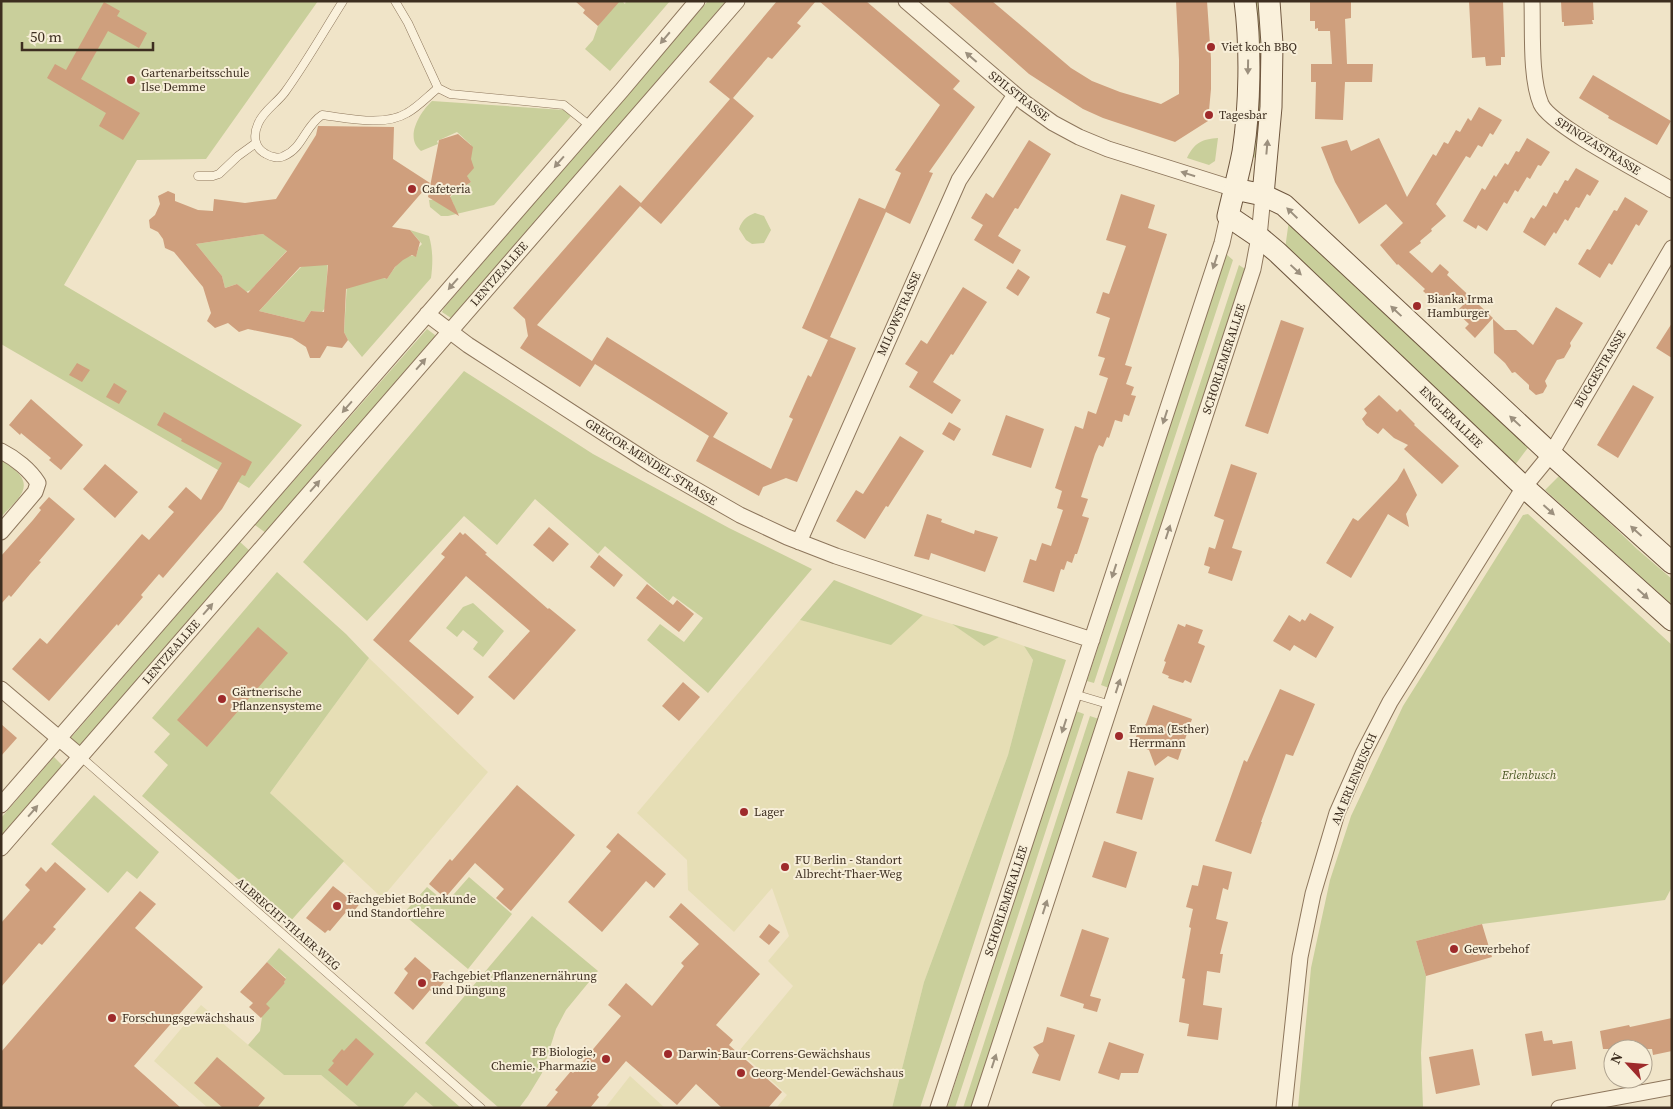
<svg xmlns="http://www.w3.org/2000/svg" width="1673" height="1109" font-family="'Source Serif 4',serif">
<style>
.farmland{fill:#e6deb5}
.green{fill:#c9cf9b}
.building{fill:#cf9f7d;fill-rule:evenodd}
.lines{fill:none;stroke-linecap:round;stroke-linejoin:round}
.service-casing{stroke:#8d765c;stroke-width:9}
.minor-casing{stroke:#8d765c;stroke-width:17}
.secondary-casing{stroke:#6f573f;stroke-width:23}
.service{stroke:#faf1dc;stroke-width:8}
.minor{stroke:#faf1dc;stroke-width:15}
.secondary{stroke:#faf1dc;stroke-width:21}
.oneway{fill:#9c907e}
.poi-dot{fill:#9e2a2b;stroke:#f7eed8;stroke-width:2}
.labels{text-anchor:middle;stroke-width:4;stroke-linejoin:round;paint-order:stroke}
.poi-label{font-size:12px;fill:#3d2e20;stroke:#f7eed8;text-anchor:start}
.street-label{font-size:12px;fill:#3d2e20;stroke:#f7eed8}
.park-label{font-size:12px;font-style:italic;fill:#4d5a26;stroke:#f7eed8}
</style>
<rect width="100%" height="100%" fill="#f0e4c8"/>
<path class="farmland" d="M 923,615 L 952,624 L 984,645 L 999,637 L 1024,646 L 1033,660 L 1008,755 L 924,982 L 892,1108 L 776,1108 L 787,1095 L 739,1051 L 793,986 L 768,961 L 789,936 L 772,888 L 734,932 L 688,890 L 687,860 L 637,813 L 800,620 L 891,644 Z
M 369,658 L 488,772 L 382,898 L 270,793 Z
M 201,1005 L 284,1075 L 321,1075 L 360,1108 L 208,1108 L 154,1061 Z
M 630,1076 L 665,1108 L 605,1108 Z
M 416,1092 L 435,1108 L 402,1108 Z"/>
<path class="green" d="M 1,1 L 318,1 L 206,159 L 137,160 L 64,285 L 302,425 L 249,488 L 1,344 Z
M 616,1 L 622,1 L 625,4 L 626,1 L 670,1 L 610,71 L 585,49 L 593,40 L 598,26 Z
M 708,1 L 726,1 L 453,317 L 451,318 L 442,312 L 444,308 Z
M 1253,1 L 1261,1 L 1263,43 L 1258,158 L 1251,157 Z
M 432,101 L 564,110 L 571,116 L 494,205 L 448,216 L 441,216 L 430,207 L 429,200 L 434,200 L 447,208 L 454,205 L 450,197 L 471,182 L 464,172 L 470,162 L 471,145 L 457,132 L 437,141 L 438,144 L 421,151 C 404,138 420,112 432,101 Z
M 1218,138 L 1215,161 L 1209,165 L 1187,158 C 1194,143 1202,139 1218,138 Z
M 755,213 L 764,216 L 771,230 L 764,243 L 752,244 L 746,240 L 739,229 C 742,220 747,216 755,213 Z
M 1289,220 L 1530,445 L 1515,465 L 1285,249 Z
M 410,230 L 429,236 C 433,250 433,263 431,278 L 362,357 L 348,340 L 344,332 L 348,268 L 387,279 C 394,269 402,253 416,256 L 419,247 L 422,244 Z
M 263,234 L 292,245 L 251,290 L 246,292 L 237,284 L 225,288 L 222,276 L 196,244 Z
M 1226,254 L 1233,260 L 1094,683 L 1087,681 Z
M 328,258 L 325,308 L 322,312 L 311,311 L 304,322 L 259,311 L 301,267 Z
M 1239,265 L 1245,269 L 1240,287 L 1109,688 L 1101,685 Z
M 427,329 L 435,335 L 434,338 L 266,533 L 255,525 Z
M 464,371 L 593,454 L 729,528 L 812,569 L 708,693 L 647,640 L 660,624 L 684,642 L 703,618 L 673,596 L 669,601 L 605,546 L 598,554 L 535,499 L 497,545 L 464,516 L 367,621 L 303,562 Z
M 1,459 C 8,462 12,467 17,472 C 35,489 13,503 1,517 Z
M 1560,475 L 1637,549 L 1672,579 L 1672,605 L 1545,490 Z
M 1528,514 L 1672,645 L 1672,887 L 1665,900 L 1482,924 L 1416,941 L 1426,976 L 1421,1053 L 1423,1108 L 1298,1108 L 1311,968 L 1330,880 L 1351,816 L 1403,706 L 1523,515 Z
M 240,542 L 250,551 L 79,748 L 69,740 Z
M 277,572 L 346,634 L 369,658 L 270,793 L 344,861 L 289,923 L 142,796 L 168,765 L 154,752 L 170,734 L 152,718 Z
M 834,580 L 923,615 L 891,645 L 800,620 Z
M 473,603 L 504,631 L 483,657 L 473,649 L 478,642 L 463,630 L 457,637 L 446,628 L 463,607 Z
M 952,624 L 999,637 L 984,646 Z
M 1024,646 L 1066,660 L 920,1108 L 892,1108 L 924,982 L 1008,755 L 1033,660 Z
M 1076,711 L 1084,714 L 955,1108 L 947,1108 Z
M 1090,716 L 1099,719 L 972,1108 L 963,1108 Z
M 54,757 L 63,766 L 1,838 L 1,818 Z
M 94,795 L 159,852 L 137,879 L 127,871 L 108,893 L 51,844 Z
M 469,877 L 512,914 L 468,969 L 403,914 L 427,887 L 446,903 Z
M 532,916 L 598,971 L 566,1010 L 556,1029 L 542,1073 L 528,1096 L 519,1108 L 499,1108 L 425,1043 Z
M 279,948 L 461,1108 L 435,1108 L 416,1092 L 402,1108 L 360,1108 L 321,1075 L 284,1075 L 248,1045 L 260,1031 L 264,1003 L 285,983 L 284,982 L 286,978 L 267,962 Z"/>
<path class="building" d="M 575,1 L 620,1 L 598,26 L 583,13 L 585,10 Z
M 777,1 L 816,1 L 797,23 L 801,26 L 772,59 L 768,57 L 733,98 L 754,116 L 661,224 L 640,206 L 537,325 L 592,361 L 607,337 L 728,413 L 713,437 L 771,469 L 793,419 L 789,417 L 808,375 L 811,377 L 828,340 L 802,328 L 859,198 L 885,209 L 901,173 L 895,170 L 940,105 L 819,1 L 866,1 L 960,81 L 953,89 L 975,107 L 929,172 L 933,173 L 910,224 L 886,212 L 830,337 L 856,348 L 797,482 L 786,478 L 763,487 L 759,496 L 696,461 L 709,436 L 595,364 L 580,387 L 520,348 L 528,336 L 525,319 L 513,308 L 620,185 L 641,203 L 730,99 L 709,82 Z
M 947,1 L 992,1 L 1071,68 L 1092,81 L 1120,92 L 1161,104 L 1179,94 L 1179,60 L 1176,1 L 1207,1 L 1211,59 L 1211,89 L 1208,121 L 1175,142 L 1103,118 L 1083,109 L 1029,74 Z
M 1310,1 L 1351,1 L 1351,18 L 1345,19 L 1347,64 L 1373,64 L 1372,82 L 1345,82 L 1343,120 L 1315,119 L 1316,82 L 1311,82 L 1311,64 L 1332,64 L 1330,31 L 1318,31 L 1318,28 L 1315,29 L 1315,21 L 1310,21 Z
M 1469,1 L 1503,1 L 1505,57 L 1501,57 L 1501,65 L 1486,66 L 1485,57 L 1472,58 Z
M 1561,1 L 1593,1 L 1594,20 L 1592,20 L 1593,24 L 1564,26 L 1564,22 L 1562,22 Z
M 104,2 L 120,11 L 117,16 L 147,33 L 139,48 L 108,31 L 81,79 L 140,113 L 123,140 L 99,126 L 106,113 L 47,78 L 55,64 L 66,70 Z
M 1593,75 L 1671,121 L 1657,145 L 1608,118 L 1609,116 L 1579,98 Z
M 1479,107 L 1502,120 L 1493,135 L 1490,133 L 1482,147 L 1478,145 L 1470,158 L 1466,156 L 1436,204 L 1446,216 L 1431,229 L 1432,231 L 1420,241 L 1421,243 L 1409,252 L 1432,273 L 1440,264 L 1449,272 L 1447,275 L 1493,318 L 1475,338 L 1465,328 L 1469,324 L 1456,312 L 1468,300 L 1432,299 L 1423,291 L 1425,289 L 1398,264 L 1397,265 L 1380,245 L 1403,223 L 1386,204 L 1359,224 L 1335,182 L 1321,147 L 1347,140 L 1351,151 L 1379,138 L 1407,197 L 1433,154 L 1436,156 L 1444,142 L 1448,144 L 1456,130 L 1460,132 L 1468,118 L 1471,121 Z
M 318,126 L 394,127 L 393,159 L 430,183 L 392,227 L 410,230 L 420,242 L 416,257 L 412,255 L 403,260 L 395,267 L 387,279 L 384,278 L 346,289 L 344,332 L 348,340 L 342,348 L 327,346 L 320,358 L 310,358 L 306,347 L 292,338 L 248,329 L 239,332 L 228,323 L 215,328 L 207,321 L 211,313 L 203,287 L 174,252 L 165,248 L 163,239 L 158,232 L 150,228 L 149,220 L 155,215 L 160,204 L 158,196 L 168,191 L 175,194 L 175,201 L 198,210 L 213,211 L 214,199 L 245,203 L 276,199 L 316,135 ZM 263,234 L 287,251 L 248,293 L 237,284 L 225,288 L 222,276 L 196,244 ZM 328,265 L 324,312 L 311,311 L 304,322 L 259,311 L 300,267 Z
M 458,134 L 473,147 L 471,159 L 474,168 L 467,176 L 471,182 L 450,196 L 459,216 L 428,197 L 439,140 Z
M 1527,138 L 1550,152 L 1541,166 L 1538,165 L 1530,179 L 1527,177 L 1518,192 L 1515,190 L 1507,204 L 1504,202 L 1487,231 L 1478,225 L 1476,229 L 1463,221 L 1482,188 L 1485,190 L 1494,175 L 1496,177 L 1505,163 L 1508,165 L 1516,151 L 1519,152 Z
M 1029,140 L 1051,154 L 1018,209 L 1015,208 L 998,236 L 1021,250 L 1013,264 L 974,240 L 983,225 L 971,218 L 986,193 L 993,198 Z
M 1576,168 L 1599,181 L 1590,196 L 1587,194 L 1579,208 L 1576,207 L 1568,221 L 1565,219 L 1556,234 L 1554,232 L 1545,246 L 1523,232 L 1531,217 L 1534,219 L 1543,205 L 1546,207 L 1554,192 L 1557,194 L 1565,180 L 1568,181 Z
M 1121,194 L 1155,205 L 1148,228 L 1167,234 L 1125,365 L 1132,367 L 1126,384 L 1134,387 L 1131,395 L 1136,396 L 1129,416 L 1124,414 L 1122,422 L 1115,420 L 1109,438 L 1107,437 L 1103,447 L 1099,445 L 1095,454 L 1081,497 L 1088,499 L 1082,516 L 1089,518 L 1077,554 L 1075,554 L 1072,563 L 1067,561 L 1064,570 L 1061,569 L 1054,592 L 1023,582 L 1030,559 L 1036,561 L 1042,543 L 1051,546 L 1063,510 L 1057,508 L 1062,491 L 1055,488 L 1063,463 L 1075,426 L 1083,429 L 1088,411 L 1096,414 L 1108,378 L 1099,375 L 1105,358 L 1098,356 L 1110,318 L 1096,313 L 1103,292 L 1109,294 L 1126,246 L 1106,240 Z
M 1625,197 L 1648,211 L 1639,226 L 1636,224 L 1612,265 L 1609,263 L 1600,278 L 1578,264 L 1587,249 L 1590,250 L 1614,210 L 1617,211 Z
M 1018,269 L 1030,277 L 1018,296 L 1006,288 Z
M 963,287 L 987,302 L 953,355 L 951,354 L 933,382 L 961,400 L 952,414 L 909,387 L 918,372 L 905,364 L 921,340 L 927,344 Z
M 1556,307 L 1583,323 L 1570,343 L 1571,346 L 1564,358 L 1557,360 L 1545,381 L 1547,386 L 1543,393 L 1536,395 L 1529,389 L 1529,385 L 1515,372 L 1512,373 L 1505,363 L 1494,353 L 1493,319 L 1505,330 L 1516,330 L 1533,345 Z
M 1281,320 L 1304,328 L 1268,434 L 1245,426 Z
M 1672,323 L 1672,358 L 1656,348 Z
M 77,363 L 90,370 L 82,382 L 69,375 Z
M 114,383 L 127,391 L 119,404 L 106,397 Z
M 1633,385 L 1654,397 L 1618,458 L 1597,445 Z
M 1379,395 L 1397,412 L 1400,409 L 1415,424 L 1414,425 L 1459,466 L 1442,484 L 1404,449 L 1408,445 L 1394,438 L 1383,428 L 1378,434 L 1366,425 L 1362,419 L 1367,413 L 1364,409 Z
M 31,399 L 83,445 L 61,470 L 49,460 L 51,458 L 21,433 L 20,435 L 9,425 Z
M 164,412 L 252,462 L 245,476 L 242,475 L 222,509 L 163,578 L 159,574 L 141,595 L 143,597 L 118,626 L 117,624 L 49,701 L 12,669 L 40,638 L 47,644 L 142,534 L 149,540 L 174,512 L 168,507 L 186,487 L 201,500 L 222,463 L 181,441 L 182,439 L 157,425 Z
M 1006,415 L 1044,429 L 1031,468 L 992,455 Z
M 949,422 L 961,429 L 954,441 L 942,434 Z
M 900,436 L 924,451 L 888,507 L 886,506 L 865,539 L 836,521 L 856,490 L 863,494 Z
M 105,464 L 138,492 L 115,518 L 83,489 Z
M 1231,464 L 1257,473 L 1232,548 L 1242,551 L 1232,581 L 1208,573 L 1210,567 L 1204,565 L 1209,547 L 1215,549 L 1224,520 L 1214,516 Z
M 1404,468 L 1417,495 L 1406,514 L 1409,527 L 1388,514 L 1351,578 L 1326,563 L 1353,518 L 1358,521 L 1397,480 Z
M 49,497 L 75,519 L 39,561 L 41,562 L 31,573 L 11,597 L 9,595 L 1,604 L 1,556 L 33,520 L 41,510 L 39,508 Z
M 927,514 L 942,519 L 941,522 L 974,534 L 975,530 L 998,537 L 985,572 L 931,553 L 929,560 L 914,556 Z
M 549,527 L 569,544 L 553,562 L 533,545 Z
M 460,532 L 463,535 L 465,533 L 487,553 L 485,554 L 548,609 L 549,608 L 576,630 L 514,700 L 488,677 L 530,631 L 466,576 L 409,641 L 474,697 L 458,715 L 373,640 L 445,557 L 441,554 Z
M 599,555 L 623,575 L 614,587 L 590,567 Z
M 647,584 L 673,605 L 677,600 L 694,614 L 679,632 L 636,598 Z
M 1310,613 L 1334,627 L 1316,658 L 1294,645 L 1290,651 L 1273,641 L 1289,615 L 1300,622 L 1302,619 L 1305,621 Z
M 1178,624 L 1185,627 L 1186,624 L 1203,630 L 1198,643 L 1205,646 L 1191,683 L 1185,680 L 1183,683 L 1168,678 L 1169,676 L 1162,673 L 1166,662 L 1164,661 Z
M 258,627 L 288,653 L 207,747 L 177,720 Z
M 683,682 L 700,697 L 679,721 L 662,706 Z
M 1280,689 L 1315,704 L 1293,756 L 1286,754 L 1261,822 L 1262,822 L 1251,854 L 1215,841 L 1244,760 L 1247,762 Z
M 1153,705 L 1192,719 L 1178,760 L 1168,756 L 1155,766 L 1149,750 L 1138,746 L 1136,737 L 1138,731 L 1146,724 Z
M 1,724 L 17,738 L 1,756 Z
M 1128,771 L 1154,778 L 1142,820 L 1116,813 Z
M 517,785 L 575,835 L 511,911 L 496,898 L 504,889 L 475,863 L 445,898 L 429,884 L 450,859 L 452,861 Z
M 618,833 L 666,874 L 654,888 L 646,881 L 602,932 L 568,902 L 611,851 L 606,847 Z
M 1104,841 L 1137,852 L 1126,888 L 1092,877 Z
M 55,862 L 86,889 L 53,927 L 56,929 L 42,945 L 39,943 L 1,987 L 1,923 L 30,890 L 25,885 L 41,867 L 46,872 Z
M 1203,865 L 1232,872 L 1228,890 L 1223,888 L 1216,919 L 1228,922 L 1220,954 L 1223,954 L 1220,973 L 1207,971 L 1203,1005 L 1222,1008 L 1218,1040 L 1187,1036 L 1189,1024 L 1179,1022 L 1185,979 L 1182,978 L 1191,928 L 1189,927 L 1193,909 L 1186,907 L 1192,885 L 1198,886 Z
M 333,886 L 346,896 L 350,892 L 361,902 L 350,916 L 346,912 L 330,931 L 328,930 L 325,933 L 306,918 Z
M 140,891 L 156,904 L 135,928 L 203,987 L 134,1066 L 181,1108 L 1,1108 L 1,1052 Z
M 681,903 L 760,974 L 716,1025 L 733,1040 L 729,1045 L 782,1092 L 768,1108 L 722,1108 L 696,1084 L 677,1105 L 626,1061 L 597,1095 L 599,1097 L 590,1108 L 545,1108 L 558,1092 L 555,1090 L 571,1071 L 573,1073 L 621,1016 L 608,1005 L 626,983 L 652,1006 L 684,966 L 681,963 L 699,944 L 669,917 Z
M 769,924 L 780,932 L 769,945 L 759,937 Z
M 1482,924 L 1492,957 L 1426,976 L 1416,941 Z
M 1082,929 L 1109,938 L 1090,996 L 1101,999 L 1097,1012 L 1083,1008 L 1084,1004 L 1060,996 Z
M 415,957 L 444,982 L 434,994 L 430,990 L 413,1010 L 394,993 L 408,973 L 404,969 Z
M 267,962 L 286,979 L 284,982 L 285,983 L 266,1004 L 270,1008 L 261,1018 L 249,1007 L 253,1003 L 240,992 Z
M 1672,1018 L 1672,1051 L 1653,1055 L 1652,1049 L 1603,1049 L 1600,1031 L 1629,1025 L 1630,1027 Z
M 1047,1027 L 1075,1035 L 1060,1081 L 1032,1073 L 1039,1055 L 1033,1047 L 1043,1042 Z
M 1542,1031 L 1544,1041 L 1552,1040 L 1553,1044 L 1572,1041 L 1576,1069 L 1532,1076 L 1525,1034 Z
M 356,1038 L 374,1054 L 347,1086 L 328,1070 L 334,1063 L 332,1061 L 342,1049 L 344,1051 Z
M 1109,1042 L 1144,1054 L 1138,1073 L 1121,1073 L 1119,1080 L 1098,1073 Z
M 1473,1049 L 1480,1085 L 1436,1094 L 1429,1057 Z
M 217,1057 L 265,1098 L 257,1108 L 223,1108 L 194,1083 Z"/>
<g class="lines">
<g class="service-casing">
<path id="service" d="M 343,1 C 324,31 306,63 285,92 C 277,103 263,111 258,124 C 253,135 254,148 266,154 C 271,157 279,159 284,156 C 303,148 305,126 322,115 C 347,118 384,127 407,113 C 418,107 428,96 438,88
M 395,1 L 408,23 L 438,88 L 450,94 L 564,105 L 590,126
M 198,176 L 213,176 L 219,174 L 238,156 L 256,143
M 1074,694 L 1111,705
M 81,757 L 481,1108"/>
</g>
<g class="minor-casing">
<path id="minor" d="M 906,1 L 1025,103 L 1053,123 L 1079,137 L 1108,149 L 1235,189
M 1532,1 C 1533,31 1530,78 1541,104 C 1551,126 1647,175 1672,190
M 427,314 L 468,345 L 653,465 L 740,515 L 787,537 L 836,556 L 1092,640
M 1,451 C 15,458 30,470 38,483 L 35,492 L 1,532
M 799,542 L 959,180 L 1015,95
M 1,689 L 81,757
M 1,805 L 622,90 L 697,1
M 1,848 L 737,1
M 938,1108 L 1222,243 L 1228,216
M 979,1108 L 1253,269 L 1259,237 L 1263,195
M 1284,1108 L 1300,957 L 1313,894 L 1337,813 L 1363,754 L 1390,702 L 1524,487 L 1551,454 L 1672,248
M 1559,1108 L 1672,1087"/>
</g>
<g class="secondary-casing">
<path id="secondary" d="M 1245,1 C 1251,47 1250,106 1243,152 C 1239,173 1233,194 1228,216 L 1259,237 L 1277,252 L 1524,487 L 1672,620
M 1235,189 L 1263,195 L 1284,205 L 1551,454 L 1672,563
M 1263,195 L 1271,107 L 1272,44 L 1269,1"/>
</g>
<use href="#service" class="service"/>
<use href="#minor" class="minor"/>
<use href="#secondary" class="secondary"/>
</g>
<defs><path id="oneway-solid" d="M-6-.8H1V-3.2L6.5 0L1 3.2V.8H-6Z" transform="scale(1.25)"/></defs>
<g class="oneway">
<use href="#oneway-solid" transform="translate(665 38) rotate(130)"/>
<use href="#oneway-solid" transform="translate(971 57) rotate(-139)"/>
<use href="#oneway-solid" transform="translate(1248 67) rotate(91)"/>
<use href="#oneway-solid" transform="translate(1267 147) rotate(-85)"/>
<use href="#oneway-solid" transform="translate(559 162) rotate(131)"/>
<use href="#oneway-solid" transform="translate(1188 174) rotate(-162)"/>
<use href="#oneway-solid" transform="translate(1292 213) rotate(-136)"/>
<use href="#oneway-solid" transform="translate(1215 262) rotate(108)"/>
<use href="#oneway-solid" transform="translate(1296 270) rotate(43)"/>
<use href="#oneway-solid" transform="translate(453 284) rotate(131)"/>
<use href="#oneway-solid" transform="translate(1396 311) rotate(-137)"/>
<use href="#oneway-solid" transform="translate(421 364) rotate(-49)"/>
<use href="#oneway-solid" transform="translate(347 407) rotate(131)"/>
<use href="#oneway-solid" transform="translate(1165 417) rotate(108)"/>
<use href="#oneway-solid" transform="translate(1515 421) rotate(-137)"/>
<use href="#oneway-solid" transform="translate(315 486) rotate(-49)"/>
<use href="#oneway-solid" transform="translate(1549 510) rotate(42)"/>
<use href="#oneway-solid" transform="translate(1636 531) rotate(-138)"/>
<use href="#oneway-solid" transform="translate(1168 532) rotate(-72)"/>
<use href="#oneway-solid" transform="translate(1114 571) rotate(108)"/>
<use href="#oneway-solid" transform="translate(1643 594) rotate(42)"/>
<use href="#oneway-solid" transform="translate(208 609) rotate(-49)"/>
<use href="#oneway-solid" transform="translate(1118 686) rotate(-72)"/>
<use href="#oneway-solid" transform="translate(1064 726) rotate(108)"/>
<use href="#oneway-solid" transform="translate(33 811) rotate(-49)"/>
<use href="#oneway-solid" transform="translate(1045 907) rotate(-72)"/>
<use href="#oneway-solid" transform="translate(994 1061) rotate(-72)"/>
</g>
<g class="poi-dot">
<circle cx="1211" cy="47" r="5"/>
<circle cx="131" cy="80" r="5"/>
<circle cx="1209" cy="115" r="5"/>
<circle cx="412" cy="189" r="5"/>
<circle cx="1417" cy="306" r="5"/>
<circle cx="222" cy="699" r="5"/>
<circle cx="1119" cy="736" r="5"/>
<circle cx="744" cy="812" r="5"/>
<circle cx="785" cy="867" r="5"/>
<circle cx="337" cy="906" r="5"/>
<circle cx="1454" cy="949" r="5"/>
<circle cx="422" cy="983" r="5"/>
<circle cx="112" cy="1018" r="5"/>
<circle cx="668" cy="1054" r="5"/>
<circle cx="606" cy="1059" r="5"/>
<circle cx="741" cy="1073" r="5"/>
</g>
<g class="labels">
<g class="poi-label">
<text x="1221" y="51">Viet koch BBQ</text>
<text x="141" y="77">Gartenarbeitsschule<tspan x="141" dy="14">Ilse Demme</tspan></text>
<text x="1219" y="119">Tagesbar</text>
<text x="422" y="193">Cafeteria</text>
<text x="1427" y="303">Bianka Irma<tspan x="1427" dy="14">Hamburger</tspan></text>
<text x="232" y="696">Gärtnerische<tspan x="232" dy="14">Pflanzensysteme</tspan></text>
<text x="1129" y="733">Emma (Esther)<tspan x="1129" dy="14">Herrmann</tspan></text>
<text x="754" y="816">Lager</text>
<text x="795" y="864">FU Berlin - Standort<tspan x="795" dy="14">Albrecht-Thaer-Weg</tspan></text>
<text x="347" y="903">Fachgebiet Bodenkunde<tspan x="347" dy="14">und Standortlehre</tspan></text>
<text x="1464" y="953">Gewerbehof</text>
<text x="432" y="980">Fachgebiet Pflanzenernährung<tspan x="432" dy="14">und Düngung</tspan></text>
<text x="122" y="1022">Forschungsgewächshaus</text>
<text x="596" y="1056" text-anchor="end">FB Biologie,<tspan x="596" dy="14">Chemie, Pharmazie</tspan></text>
<text x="678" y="1058">Darwin-Baur-Correns-Gewächshaus</text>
<text x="751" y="1077">Georg-Mendel-Gewächshaus</text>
</g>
<g class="street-label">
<text transform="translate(1019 96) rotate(38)" y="4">SPILSTRASSE</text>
<text transform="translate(1598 146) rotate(32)" y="4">SPINOZASTRASSE</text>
<text transform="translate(499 274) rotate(-49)" y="4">LENTZEALLEE</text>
<text transform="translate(899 314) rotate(-66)" y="4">MILOWSTRASSE</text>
<text transform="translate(1224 359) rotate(-72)" y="4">SCHORLEMERALLEE</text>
<text transform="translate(1600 369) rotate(-59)" y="4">BUGGESTRASSE</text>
<text transform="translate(1451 417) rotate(44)" y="4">ENGLERALLEE</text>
<text transform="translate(651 462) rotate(32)" y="4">GREGOR-MENDEL-STRASSE</text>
<text transform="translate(171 652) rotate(-49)" y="4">LENTZEALLEE</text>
<text transform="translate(1354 779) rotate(-67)" y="4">AM ERLENBUSCH</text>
<text transform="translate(1006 901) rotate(-72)" y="4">SCHORLEMERALLEE</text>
<text transform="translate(288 924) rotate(41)" y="4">ALBRECHT-THAER-WEG</text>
</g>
<g class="park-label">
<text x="1529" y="779">Erlenbusch</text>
</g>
</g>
<rect width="1673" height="1109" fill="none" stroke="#3d2e20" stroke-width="5"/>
<g transform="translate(1628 1064) rotate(296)"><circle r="24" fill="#f7eed8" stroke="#ada18e"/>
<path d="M0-4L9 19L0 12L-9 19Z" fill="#9e2a2b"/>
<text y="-8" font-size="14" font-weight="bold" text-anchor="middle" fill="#3d2e20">N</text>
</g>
<path d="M22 42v8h131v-8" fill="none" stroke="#3d2e20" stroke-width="2.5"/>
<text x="30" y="42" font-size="15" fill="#3d2e20" stroke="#f7eed8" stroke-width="4" paint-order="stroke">50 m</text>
</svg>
